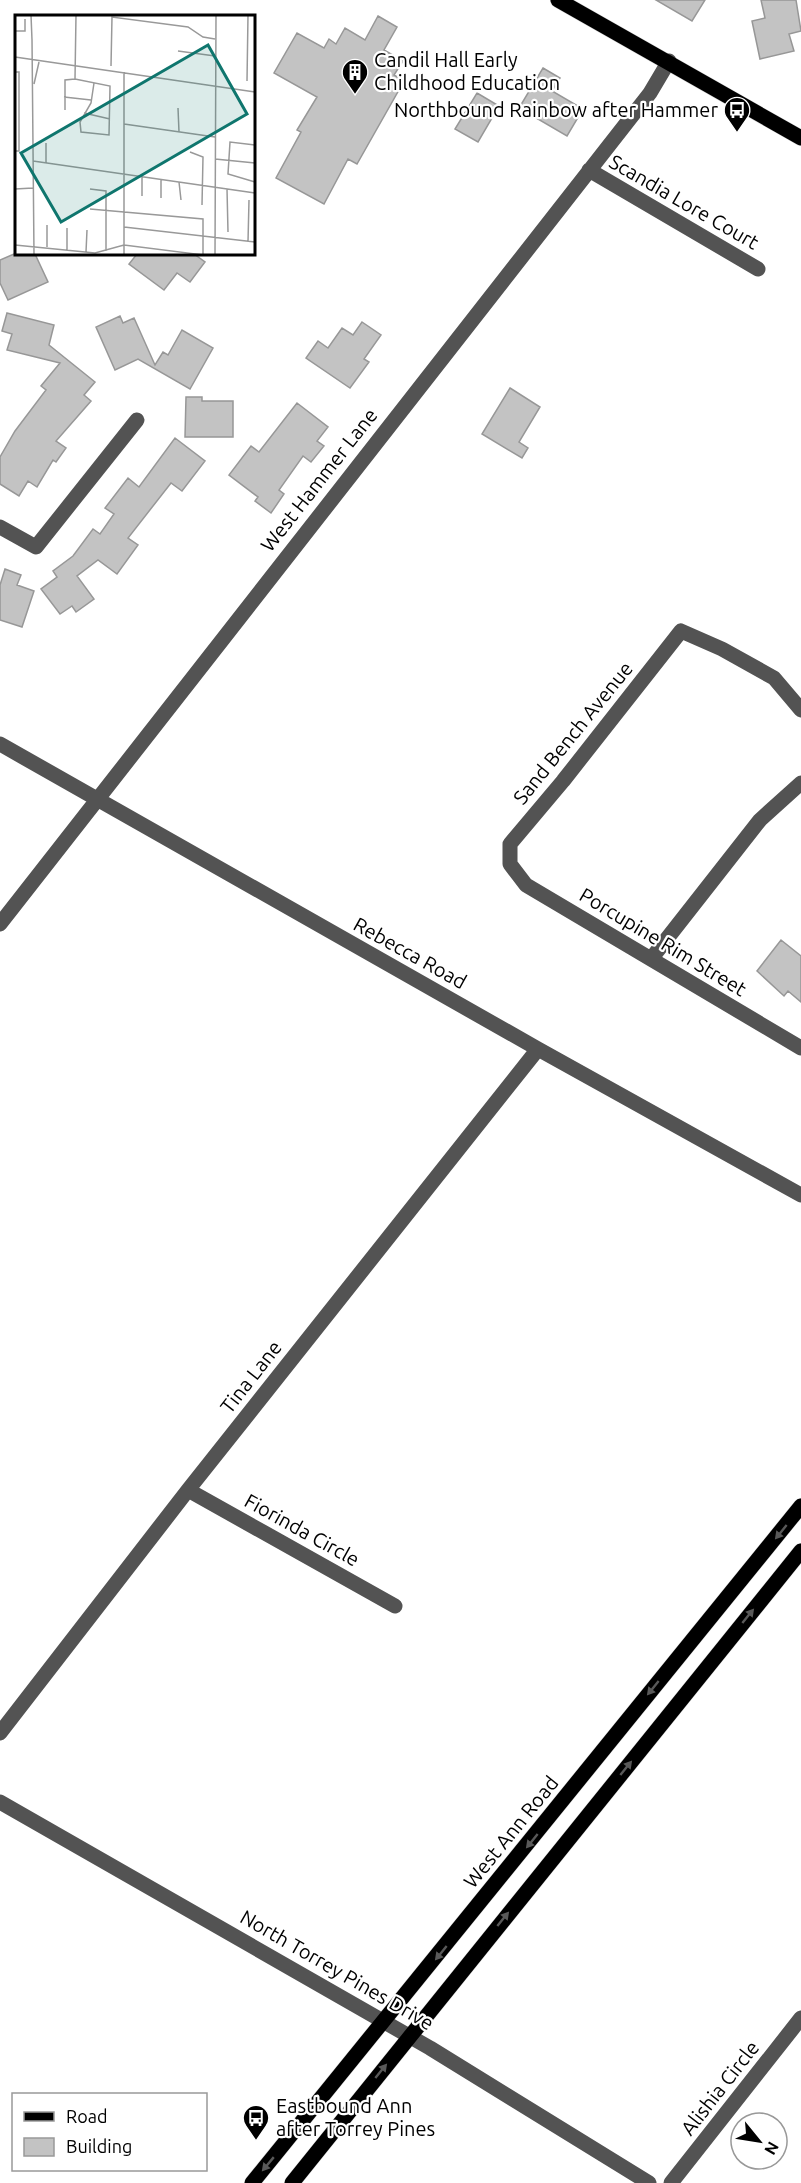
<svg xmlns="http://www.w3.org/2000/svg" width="801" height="2183" font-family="Ubuntu,sans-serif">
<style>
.building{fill:#c3c3c3;stroke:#979797;stroke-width:1.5}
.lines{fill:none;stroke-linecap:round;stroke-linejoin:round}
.major-casing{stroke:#dbdbdb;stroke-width:16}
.minor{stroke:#535353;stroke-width:15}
.major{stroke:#000;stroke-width:15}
.oneway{fill:#595959}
.labels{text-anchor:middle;stroke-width:4.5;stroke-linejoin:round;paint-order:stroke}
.poi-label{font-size:20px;fill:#000;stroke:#fff;text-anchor:start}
.street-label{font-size:20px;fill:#000;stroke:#fff}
.inset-road{fill:none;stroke:#999;stroke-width:1.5}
.view{fill:#0f766e;fill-opacity:0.15;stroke:#0f766e;stroke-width:3}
.inset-edge{fill:none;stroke:#000;stroke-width:3}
</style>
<rect width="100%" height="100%" fill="#fff"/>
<path class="building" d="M 656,0 L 705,0 L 692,21 Z
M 761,0 L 796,0 L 801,31 L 789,34 L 794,51 L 760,59 L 752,21 L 765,18 Z
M 378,16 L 397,27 L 384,50 L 403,61 L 394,75 L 404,81 L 357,164 L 348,159 L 324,204 L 276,178 L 301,132 L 297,130 L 317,97 L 274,73 L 297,33 L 324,48 L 329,39 L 336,44 L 345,28 L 365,40 Z
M 543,68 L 560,78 L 552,91 L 583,109 L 567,136 L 519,108 Z
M 477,93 L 499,106 L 478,142 L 455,129 Z
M 14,254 L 35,254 L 48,282 L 8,300 L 0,283 L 0,260 Z
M 137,254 L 194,254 L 205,262 L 190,282 L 177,273 L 164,290 L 129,264 Z
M 7,313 L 54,325 L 49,345 L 95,382 L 84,395 L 91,401 L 56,441 L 66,448 L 56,462 L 53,460 L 37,487 L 28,481 L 19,496 L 0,484 L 0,457 L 15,431 L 46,390 L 41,386 L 60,363 L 7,350 L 12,334 L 2,331 Z
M 120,316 L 123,323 L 134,318 L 155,365 L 163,352 L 168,355 L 182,330 L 213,348 L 190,389 L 138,359 L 115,370 L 96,327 Z
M 362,322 L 381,335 L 364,359 L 369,362 L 350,388 L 306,358 L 318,341 L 328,348 L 342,328 L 353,335 Z
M 510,388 L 540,407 L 519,442 L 528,448 L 522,458 L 482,434 Z
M 186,397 L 202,397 L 202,401 L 233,401 L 233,437 L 185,437 Z
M 297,403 L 328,427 L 317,441 L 324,446 L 311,462 L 303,456 L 279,490 L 284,494 L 271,513 L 255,501 L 258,497 L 229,475 L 251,446 L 259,452 Z
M 175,438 L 205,461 L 182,491 L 171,483 L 128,538 L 138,545 L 117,574 L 98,560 L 77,576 L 94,599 L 76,612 L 72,606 L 60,614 L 41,589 L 57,577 L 53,571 L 73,556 L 93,529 L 100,534 L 114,514 L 105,508 L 128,478 L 139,487 Z
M 5,569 L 21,575 L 17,585 L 34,591 L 22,627 L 0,620 L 0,585 Z
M 781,940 L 801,956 L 801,1002 L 788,991 L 784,996 L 757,971 Z"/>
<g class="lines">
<g class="major-casing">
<path id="major" d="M 558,0 L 801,138
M 252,2183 L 801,1506
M 292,2183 L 801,1551"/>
</g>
<path class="minor" d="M 589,170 L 758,269
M 0,527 L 36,547 L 137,420
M 801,710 L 774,678 L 722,649 L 681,631 L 563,781 L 510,844 L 510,864 L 526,885 L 801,1048
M 0,744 L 538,1049 L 801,1195
M 0,924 L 650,93 L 669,61
M 651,959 L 760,820 L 801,783
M 188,1490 L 395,1606
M 0,1733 L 188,1490 L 538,1049
M 0,1802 L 430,2048 L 649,2183
M 671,2183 L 801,2018"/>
<use href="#major" class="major"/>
</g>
<defs><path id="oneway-solid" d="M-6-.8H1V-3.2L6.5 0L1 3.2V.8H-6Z" transform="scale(1.5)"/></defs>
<g class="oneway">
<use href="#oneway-solid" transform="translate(781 1532) rotate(129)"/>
<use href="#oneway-solid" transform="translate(748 1616) rotate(-51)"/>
<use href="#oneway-solid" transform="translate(653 1688) rotate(129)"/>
<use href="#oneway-solid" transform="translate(626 1768) rotate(-51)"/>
<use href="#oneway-solid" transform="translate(532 1841) rotate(129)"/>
<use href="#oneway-solid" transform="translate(503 1919) rotate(-51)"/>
<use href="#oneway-solid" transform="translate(441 1953) rotate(129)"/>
<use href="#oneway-solid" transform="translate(381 2071) rotate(-51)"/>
<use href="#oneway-solid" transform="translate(268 2164) rotate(130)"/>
</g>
<defs>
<g id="building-pin" transform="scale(1.35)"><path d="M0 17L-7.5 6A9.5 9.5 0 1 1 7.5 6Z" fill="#000" stroke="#fff"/><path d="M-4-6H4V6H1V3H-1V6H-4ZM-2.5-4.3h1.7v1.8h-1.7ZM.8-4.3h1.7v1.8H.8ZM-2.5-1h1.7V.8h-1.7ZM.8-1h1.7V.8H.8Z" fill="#fff"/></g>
<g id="bus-pin" transform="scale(1.35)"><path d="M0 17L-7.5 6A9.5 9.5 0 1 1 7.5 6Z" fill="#000" stroke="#fff"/><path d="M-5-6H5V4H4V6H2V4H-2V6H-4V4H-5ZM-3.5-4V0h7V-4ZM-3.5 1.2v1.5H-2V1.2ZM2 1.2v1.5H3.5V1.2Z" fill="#fff"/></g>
</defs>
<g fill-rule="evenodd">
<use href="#building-pin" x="355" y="72"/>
<use href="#bus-pin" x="737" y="110"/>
<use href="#bus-pin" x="256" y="2118"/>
</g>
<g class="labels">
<g class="poi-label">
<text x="374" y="67">Candil Hall Early<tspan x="374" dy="23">Childhood Education</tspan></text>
<text x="718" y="117" text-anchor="end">Northbound Rainbow after Hammer</text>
<text x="276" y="2113">Eastbound Ann<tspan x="276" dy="23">after Torrey Pines</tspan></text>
</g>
<g class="street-label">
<text transform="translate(684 202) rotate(30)" y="7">Scandia Lore Court</text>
<text transform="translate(319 480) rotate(-52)" y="7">West Hammer Lane</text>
<text transform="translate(573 733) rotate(-51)" y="7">Sand Bench Avenue</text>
<text transform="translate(663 942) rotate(31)" y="7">Porcupine Rim Street</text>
<text transform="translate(410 953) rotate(29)" y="7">Rebecca Road</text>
<text transform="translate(251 1377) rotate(-52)" y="7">Tina Lane</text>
<text transform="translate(302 1530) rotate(29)" y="7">Fiorinda Circle</text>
<text transform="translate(511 1832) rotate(-51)" y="7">West Ann Road</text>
<text transform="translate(337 1970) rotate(30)" y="7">North Torrey Pines Drive</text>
<text transform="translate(720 2088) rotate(-52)" y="7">Alishia Circle</text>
</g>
</g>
<g transform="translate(15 15)">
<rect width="240" height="240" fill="#fff"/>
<path class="inset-road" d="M 16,0 L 17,25M 0,16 L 10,16 L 10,4M 17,24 L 19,240M 163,36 L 200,41M 0,42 L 240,77M 96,51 L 97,2 L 173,12 L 188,22 L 200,24M 0,57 L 4,57 L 4,136 L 0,136M 109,57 L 109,240M 60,64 L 61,0M 232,66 L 233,0M 19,69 L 24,47M 49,82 L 76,85M 163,93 L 164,117M 50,95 L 50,65 L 60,64 L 95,71 L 94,120 L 66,117 L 65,107 L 76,88 L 79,68M 69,98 L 95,104M 109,109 L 200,122M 240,130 L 215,127 L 213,159 L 240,167M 175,137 L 188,142 L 187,190M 200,144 L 240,148M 18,146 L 240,178M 31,148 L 31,128M 146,164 L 146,183M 164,167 L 166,185M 0,174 L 18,173M 75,174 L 91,176 L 91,236M 212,174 L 213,217M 127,181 L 127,161M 109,212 L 240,227M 233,227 L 234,185M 0,230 L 80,238 L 109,230 L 188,240 L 188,204 L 75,194M 32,232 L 32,210M 52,235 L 52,213M 71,237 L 72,215M 200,240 L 201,0"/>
<path class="view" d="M 193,30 L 232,99 L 46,207 L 6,138 Z"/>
<rect width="240" height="240" class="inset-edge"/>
</g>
<rect x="12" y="2093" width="195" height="78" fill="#ffffff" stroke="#999999" stroke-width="1.5"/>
<rect x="24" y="2112" width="30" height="9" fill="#000000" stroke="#999999" stroke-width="1.5"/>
<text x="66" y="2123" font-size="18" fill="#000000">Road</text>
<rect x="24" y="2138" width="30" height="18" fill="#c3c3c3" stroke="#999999" stroke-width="1.5"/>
<text x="66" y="2153" font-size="18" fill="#000000">Building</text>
<g transform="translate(759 2141) rotate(120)"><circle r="28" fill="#ffffff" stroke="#999999" stroke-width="1.5"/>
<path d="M0-4.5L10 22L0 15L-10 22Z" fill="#000000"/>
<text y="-9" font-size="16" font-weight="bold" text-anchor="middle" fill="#000000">N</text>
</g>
</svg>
